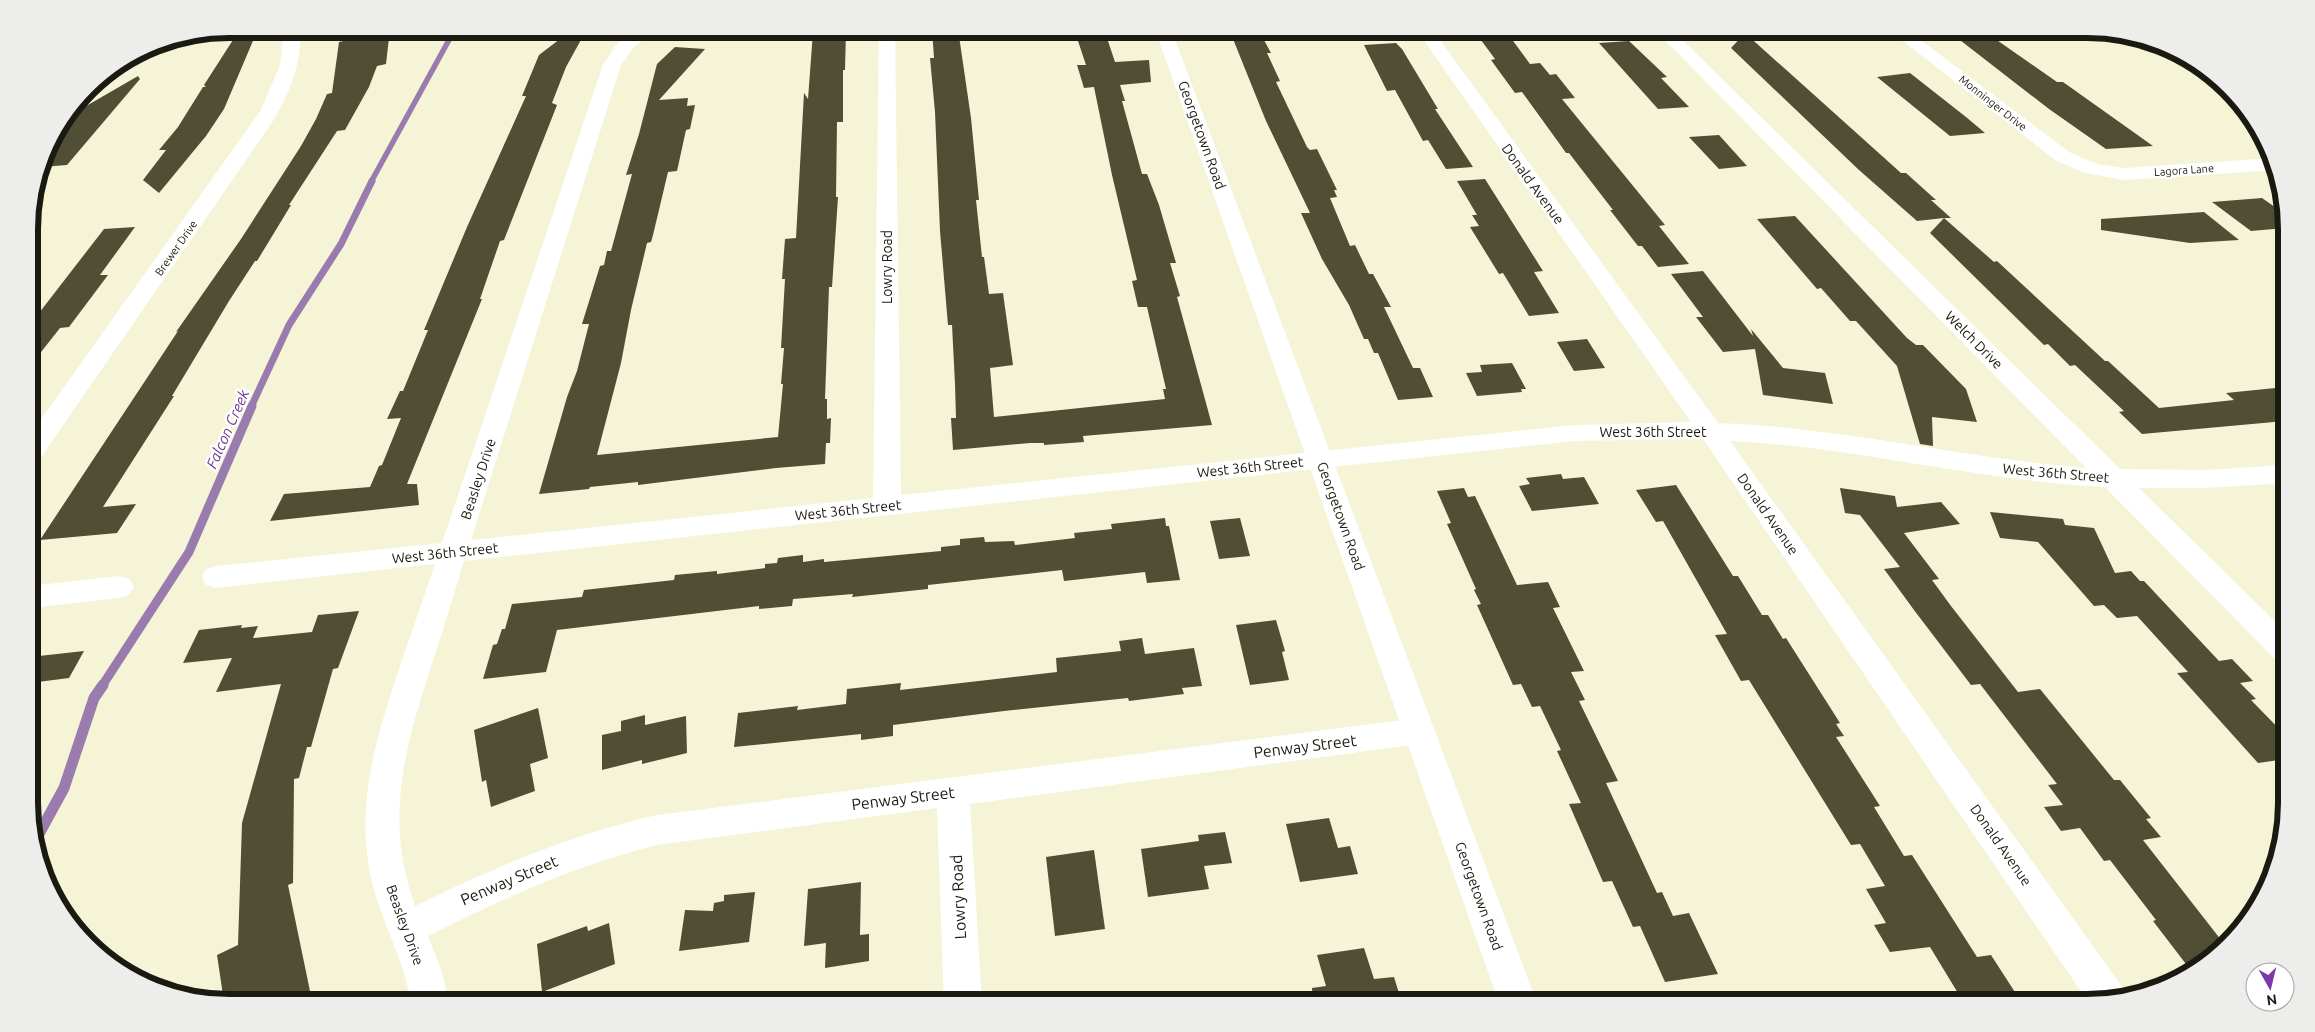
<svg xmlns="http://www.w3.org/2000/svg" width="2315" height="1032" font-family="Ubuntu,sans-serif">
<style>
.lines{fill:none;stroke-linecap:round;stroke-linejoin:round}
.stream-far3{stroke:#9a7bae;stroke-width:5.5}
.stream-far2{stroke:#9a7bae;stroke-width:7}
.stream-far1{stroke:#9a7bae;stroke-width:9}
.stream{stroke:#9a7bae;stroke-width:11}
.building{fill:#504f35}
.minor{fill:#fff;fill-rule:evenodd}
.major{fill:#fff;fill-rule:evenodd}
.labels{text-anchor:middle;stroke-width:5;stroke-linejoin:round;paint-order:stroke}
.far-street-label{font-size:11px;fill:#1b1a10;stroke:#fff}
.street-label{font-size:14px;fill:#1b1a10;stroke:#fff}
.water-label{font-size:15px;font-style:italic;fill:#6f3893;stroke:#fff}
.near-street-label{font-size:16px;fill:#1b1a10;stroke:#fff}
.rim{fill:none;stroke:#1b1a10;stroke-width:6}
</style>
<rect width="100%" height="100%" fill="#f5f4d6"/>
<g class="lines">
<path class="stream-far3" d="M 371,182 L 455,29"/>
<path class="stream-far2" d="M 251,407 L 289,325 L 341,244 L 372,181"/>
<path class="stream-far1" d="M 102,686 L 189,552 L 252,406"/>
<path class="stream" d="M 34,843 L 64,788 L 94,698 L 103,685"/>
</g>
<path class="building" d="M 240,29 L 258,29 L 224,109 L 206,136 L 159,193 L 143,180 L 166,150 L 159,150 L 178,127 L 203,87 L 206,87 L 204,85 Z
M 347,29 L 390,29 L 386,64 L 377,66 L 369,87 L 345,130 L 337,131 L 289,205 L 291,205 L 257,261 L 255,261 L 229,301 L 172,396 L 174,396 L 103,507 L 136,504 L 117,533 L 40,540 L 178,331 L 176,332 L 241,239 L 301,146 L 316,119 L 327,94 L 332,93 L 339,42 L 348,40 Z
M 573,29 L 587,29 L 566,67 L 552,103 L 557,105 L 504,240 L 500,241 L 480,299 L 482,299 L 407,484 L 417,484 L 419,505 L 270,521 L 284,494 L 370,487 L 379,466 L 382,465 L 401,418 L 387,419 L 400,391 L 403,391 L 428,330 L 424,330 L 467,227 L 526,96 L 522,96 L 539,55 Z
M 932,29 L 958,29 L 971,118 L 979,200 L 976,200 L 982,257 L 984,257 L 989,294 L 1003,293 L 1013,365 L 990,368 L 994,417 L 1165,399 L 1163,389 L 1166,389 L 1147,307 L 1138,307 L 1132,281 L 1137,280 L 1112,175 L 1094,87 L 1084,88 L 1077,65 L 1086,65 L 1074,29 L 1104,29 L 1115,62 L 1149,60 L 1151,82 L 1120,85 L 1125,101 L 1122,101 L 1142,174 L 1147,174 L 1159,205 L 1176,263 L 1170,263 L 1180,296 L 1177,297 L 1212,425 L 1083,436 L 1084,442 L 1044,445 L 1044,443 L 1030,443 L 953,450 L 951,418 L 956,418 L 955,384 L 952,325 L 948,325 L 940,231 L 935,112 L 930,58 L 934,58 Z
M 1229,29 L 1258,29 L 1271,53 L 1267,53 L 1280,81 L 1276,82 L 1307,147 L 1310,150 L 1317,149 L 1337,190 L 1334,190 L 1337,197 L 1330,198 L 1350,246 L 1355,245 L 1369,274 L 1373,274 L 1391,307 L 1384,307 L 1413,368 L 1420,368 L 1433,397 L 1398,400 L 1378,353 L 1374,353 L 1368,339 L 1364,339 L 1349,305 L 1322,259 L 1301,213 L 1310,213 L 1266,121 Z
M 1948,29 L 1981,29 L 2057,82 L 2063,82 L 2153,146 L 2106,149 L 2049,109 L 1947,30 Z
M 846,30 L 845,70 L 843,70 L 843,122 L 837,122 L 836,197 L 838,197 L 832,287 L 829,287 L 825,399 L 827,399 L 827,419 L 831,418 L 830,443 L 826,443 L 825,464 L 776,468 L 638,485 L 638,482 L 590,487 L 589,489 L 539,494 L 567,397 L 577,371 L 589,324 L 582,324 L 600,266 L 604,265 L 607,251 L 611,251 L 632,174 L 626,175 L 639,134 L 657,64 L 675,47 L 705,49 L 659,100 L 688,98 L 687,106 L 695,105 L 690,129 L 686,130 L 677,171 L 668,172 L 653,235 L 651,242 L 647,243 L 631,310 L 621,363 L 597,455 L 778,437 L 783,384 L 781,384 L 784,348 L 781,348 L 785,279 L 782,279 L 785,239 L 796,238 L 804,93 L 808,99 L 813,32 Z
M 1745,33 L 1901,173 L 1906,173 L 1936,200 L 1931,200 L 1951,218 L 1944,218 L 1994,262 L 1997,261 L 2105,361 L 2108,361 L 2159,408 L 2234,400 L 2226,393 L 2285,387 L 2285,421 L 2142,434 L 2119,412 L 2124,411 L 2075,365 L 2070,366 L 2048,344 L 2044,345 L 1930,233 L 1944,218 L 1917,221 L 1859,170 L 1731,48 Z
M 1508,34 L 1530,64 L 1540,63 L 1550,75 L 1556,74 L 1575,98 L 1562,99 L 1665,225 L 1659,226 L 1689,264 L 1658,267 L 1642,246 L 1638,246 L 1610,210 L 1613,210 L 1569,153 L 1566,153 L 1559,143 L 1522,92 L 1515,93 L 1491,60 L 1495,59 L 1478,36 Z
M 1629,41 L 1667,77 L 1661,78 L 1689,107 L 1658,109 L 1599,43 Z
M 1396,43 L 1402,49 L 1438,109 L 1435,109 L 1473,167 L 1446,169 L 1428,140 L 1423,141 L 1395,90 L 1387,91 L 1364,45 Z
M 1910,73 L 1966,117 L 1985,133 L 1950,136 L 1877,77 Z
M 138,76 L 140,79 L 67,165 L 42,167 L 49,143 L 81,109 Z
M 1719,135 L 1747,166 L 1719,169 L 1689,137 Z
M 1485,179 L 1543,271 L 1534,272 L 1559,313 L 1529,316 L 1503,273 L 1499,274 L 1470,227 L 1479,226 L 1472,215 L 1477,215 L 1457,181 Z
M 2262,198 L 2285,214 L 2285,228 L 2251,231 L 2212,202 Z
M 2204,212 L 2239,240 L 2190,243 L 2101,230 L 2101,219 Z
M 1795,216 L 1907,338 L 1916,345 L 1923,345 L 1966,389 L 1977,422 L 1932,417 L 1933,446 L 1920,444 L 1897,366 L 1856,321 L 1850,321 L 1821,288 L 1817,289 L 1757,219 Z
M 135,227 L 100,275 L 108,275 L 69,327 L 60,328 L 30,366 L 29,314 L 39,313 L 104,229 Z
M 1703,271 L 1753,336 L 1751,329 L 1783,368 L 1825,373 L 1833,404 L 1763,395 L 1755,349 L 1723,352 L 1696,317 L 1703,317 L 1671,274 Z
M 1587,339 L 1605,368 L 1574,371 L 1557,342 Z
M 1512,363 L 1526,389 L 1521,389 L 1522,392 L 1477,396 L 1466,373 L 1482,372 L 1480,365 Z
M 1561,474 L 1563,479 L 1584,477 L 1599,504 L 1532,511 L 1519,486 L 1530,484 L 1526,478 Z
M 1676,485 L 1733,576 L 1738,576 L 1762,615 L 1768,615 L 1783,639 L 1786,638 L 1840,723 L 1836,724 L 1844,736 L 1836,737 L 1880,806 L 1874,807 L 1904,856 L 1912,855 L 1977,957 L 1991,955 L 2022,1003 L 1964,1003 L 1930,947 L 1890,952 L 1874,925 L 1886,923 L 1866,889 L 1885,886 L 1860,844 L 1851,845 L 1749,680 L 1741,681 L 1715,635 L 1727,634 L 1663,521 L 1656,522 L 1636,490 Z
M 1464,488 L 1468,497 L 1475,496 L 1517,585 L 1548,582 L 1560,607 L 1553,608 L 1584,671 L 1571,672 L 1585,700 L 1579,701 L 1618,781 L 1606,783 L 1657,893 L 1662,892 L 1673,916 L 1689,913 L 1718,974 L 1665,982 L 1640,926 L 1633,927 L 1612,881 L 1603,882 L 1569,804 L 1581,803 L 1557,751 L 1561,750 L 1540,706 L 1532,707 L 1521,684 L 1513,685 L 1477,605 L 1481,604 L 1474,590 L 1476,589 L 1447,524 L 1451,523 L 1437,491 Z
M 1840,488 L 1895,496 L 1897,507 L 1941,502 L 1960,524 L 1904,533 L 1939,579 L 1932,580 L 1951,606 L 2018,692 L 2040,689 L 2114,780 L 2120,780 L 2151,818 L 2146,819 L 2161,837 L 2143,840 L 2225,945 L 2201,966 L 2189,968 L 2153,921 L 2156,920 L 2110,860 L 2104,861 L 2080,828 L 2061,831 L 2044,807 L 2063,805 L 2048,785 L 2057,784 L 1980,684 L 1971,685 L 1914,610 L 1884,569 L 1900,567 L 1860,515 L 1845,513 Z
M 1990,512 L 2063,519 L 2065,525 L 2094,528 L 2115,573 L 2131,571 L 2140,581 L 2144,581 L 2219,661 L 2232,659 L 2253,681 L 2240,683 L 2256,699 L 2251,700 L 2286,736 L 2286,759 L 2258,763 L 2177,673 L 2188,672 L 2137,616 L 2117,618 L 2104,605 L 2094,606 L 2038,542 L 2000,538 Z
M 1165,518 L 1166,526 L 1169,526 L 1180,580 L 1147,583 L 1145,572 L 1064,581 L 1062,570 L 928,585 L 928,589 L 852,597 L 853,594 L 793,599 L 792,606 L 759,609 L 759,606 L 557,630 L 546,672 L 483,679 L 493,645 L 497,644 L 502,629 L 505,629 L 512,604 L 582,597 L 584,590 L 674,580 L 675,575 L 717,571 L 717,574 L 765,568 L 765,564 L 777,563 L 778,558 L 803,555 L 803,562 L 824,559 L 824,562 L 941,551 L 941,547 L 960,545 L 960,539 L 984,537 L 985,542 L 1014,541 L 1015,545 L 1075,538 L 1074,533 L 1112,529 L 1111,524 Z
M 1240,518 L 1250,556 L 1219,559 L 1210,521 Z
M 359,611 L 338,668 L 333,669 L 311,747 L 307,747 L 299,778 L 294,779 L 293,883 L 288,885 L 310,991 L 286,1003 L 224,1002 L 217,955 L 238,945 L 242,823 L 281,684 L 216,692 L 232,658 L 183,663 L 199,630 L 242,625 L 241,628 L 258,626 L 253,638 L 312,632 L 318,615 Z
M 1276,620 L 1285,651 L 1282,652 L 1289,680 L 1250,685 L 1236,625 Z
M 1142,638 L 1145,654 L 1194,648 L 1202,686 L 1182,688 L 1184,694 L 1129,701 L 1128,698 L 1004,711 L 893,725 L 893,736 L 861,740 L 861,734 L 734,747 L 738,713 L 798,706 L 797,710 L 846,704 L 847,689 L 901,683 L 900,690 L 1057,672 L 1056,658 L 1121,651 L 1119,641 Z
M 84,651 L 69,678 L 30,683 L 30,657 Z
M 538,708 L 548,758 L 530,764 L 535,791 L 491,807 L 486,780 L 482,782 L 474,730 Z
M 645,715 L 645,725 L 686,716 L 687,753 L 642,764 L 642,760 L 602,770 L 602,735 L 621,731 L 621,721 Z
M 1329,818 L 1338,848 L 1350,846 L 1358,874 L 1300,882 L 1286,824 Z
M 1225,832 L 1232,863 L 1204,866 L 1209,889 L 1148,897 L 1141,849 L 1199,841 L 1198,835 Z
M 1094,850 L 1105,929 L 1055,936 L 1046,857 Z
M 861,882 L 860,935 L 869,934 L 869,961 L 825,968 L 826,943 L 804,946 L 808,889 Z
M 755,892 L 749,942 L 679,951 L 685,910 L 713,911 L 714,903 L 724,901 L 724,895 Z
M 609,923 L 615,964 L 542,992 L 537,944 L 587,926 L 588,931 Z
M 1364,948 L 1374,979 L 1394,977 L 1402,1003 L 1313,1003 L 1312,988 L 1326,986 L 1317,955 Z"/>
<g class="lines">
<path class="minor" d="M 284,29 L 300,29 C 302,63 290,92 273,121 L 39,460 L 30,463 L 30,435 L 261,110 L 280,65 Z
M 637,29 L 657,29 L 633,48 L 621,65 L 471,540 L 873,498 L 879,29 L 895,29 L 901,495 L 1574,425 L 1691,422 L 1416,29 L 1432,29 L 1718,423 C 1841,427 1962,458 2086,468 L 1654,29 L 1671,29 L 2120,469 L 2206,470 L 2285,465 L 2285,483 L 2206,488 L 2139,488 L 2286,632 L 2286,663 L 2275,659 L 2105,487 C 1979,481 1856,447 1730,441 L 2123,988 L 2127,997 L 2089,1003 L 1703,439 L 1574,441 L 464,561 C 453,598 441,636 429,673 C 403,754 385,822 415,906 C 493,868 572,834 657,815 L 1419,718 L 1430,722 L 1435,731 L 1430,740 L 1419,744 L 970,804 L 982,1003 L 944,1003 L 937,808 L 657,845 C 576,865 502,899 428,936 L 442,972 L 449,1003 L 411,1003 C 404,957 379,919 370,873 C 356,802 376,739 398,672 C 410,636 423,600 435,564 L 216,588 L 206,585 L 202,577 L 206,569 L 216,566 L 442,543 L 603,65 L 616,45 Z
M 1888,29 L 1906,29 L 2069,152 L 2097,164 L 2124,168 L 2273,158 L 2276,170 L 2124,180 L 2085,173 L 2055,160 Z
M 186,37 L 188,39 L 185,43 L 141,56 L 135,55 L 153,44 Z
M 119,576 L 129,579 L 134,587 L 129,595 L 119,598 L 30,608 L 30,586 Z"/>
<path class="major" d="M 1155,29 L 1171,29 L 1537,1003 L 1499,1003 Z"/>
</g>
<g class="labels">
<g class="far-street-label">
<text transform="translate(1993 103) rotate(38)" y="4">Monninger Drive</text>
<text transform="translate(2184 170) rotate(-4)" y="4">Lagora Lane</text>
<text transform="translate(176 248) rotate(-55)" y="4">Brewer Drive</text>
</g>
<g class="street-label">
<text transform="translate(1202 135) rotate(70)" y="5">Georgetown Road</text>
<text transform="translate(1533 184) rotate(54)" y="5">Donald Avenue</text>
<text transform="translate(887 267) rotate(-90)" y="5">Lowry Road</text>
<text transform="translate(1974 340) rotate(45)" y="5">Welch Drive</text>
<text x="1653" y="437">West 36th Street</text>
<text transform="translate(1250 467) rotate(-6)" y="5">West 36th Street</text>
<text transform="translate(2056 473) rotate(5)" y="5">West 36th Street</text>
<text transform="translate(478 479) rotate(-72)" y="5">Beasley Drive</text>
<text transform="translate(848 510) rotate(-6)" y="5">West 36th Street</text>
<text transform="translate(1768 514) rotate(55)" y="5">Donald Avenue</text>
<text transform="translate(1341 516) rotate(70)" y="5">Georgetown Road</text>
<text transform="translate(445 553) rotate(-6)" y="5">West 36th Street</text>
<text transform="translate(2001 845) rotate(55)" y="5">Donald Avenue</text>
<text transform="translate(1479 896) rotate(70)" y="5">Georgetown Road</text>
<text transform="translate(405 925) rotate(70)" y="5">Beasley Drive</text>
</g>
<g class="water-label">
<text transform="translate(228 429) rotate(-66)" y="5">Falcon Creek</text>
</g>
<g class="near-street-label">
<text transform="translate(1305 746) rotate(-7)" y="6">Penway Street</text>
<text transform="translate(903 798) rotate(-7)" y="6">Penway Street</text>
<text transform="translate(509 880) rotate(-23)" y="6">Penway Street</text>
<text transform="translate(958 897) rotate(-93)" y="6">Lowry Road</text>
</g>
</g>
<path d="M0 0H2315V1032H0ZM229 38H2087A191 191 0 0 1 2278 229V803A191 191 0 0 1 2087 994H229A191 191 0 0 1 38 803V229A191 191 0 0 1 229 38Z" fill="#ededec" fill-rule="evenodd"/>
<path class="rim" d="M229 38H2087A191 191 0 0 1 2278 229V803A191 191 0 0 1 2087 994H229A191 191 0 0 1 38 803V229A191 191 0 0 1 229 38Z"/>
<g transform="translate(2270 987) rotate(172)"><circle r="24" fill="#ffffff" stroke="#a4a39f"/>
<path d="M0-4L9 19L0 12L-9 19Z" fill="#7f38ab"/>
<text y="-8" font-size="14" font-weight="bold" text-anchor="middle" fill="#1b1a10">N</text>
</g>
</svg>
